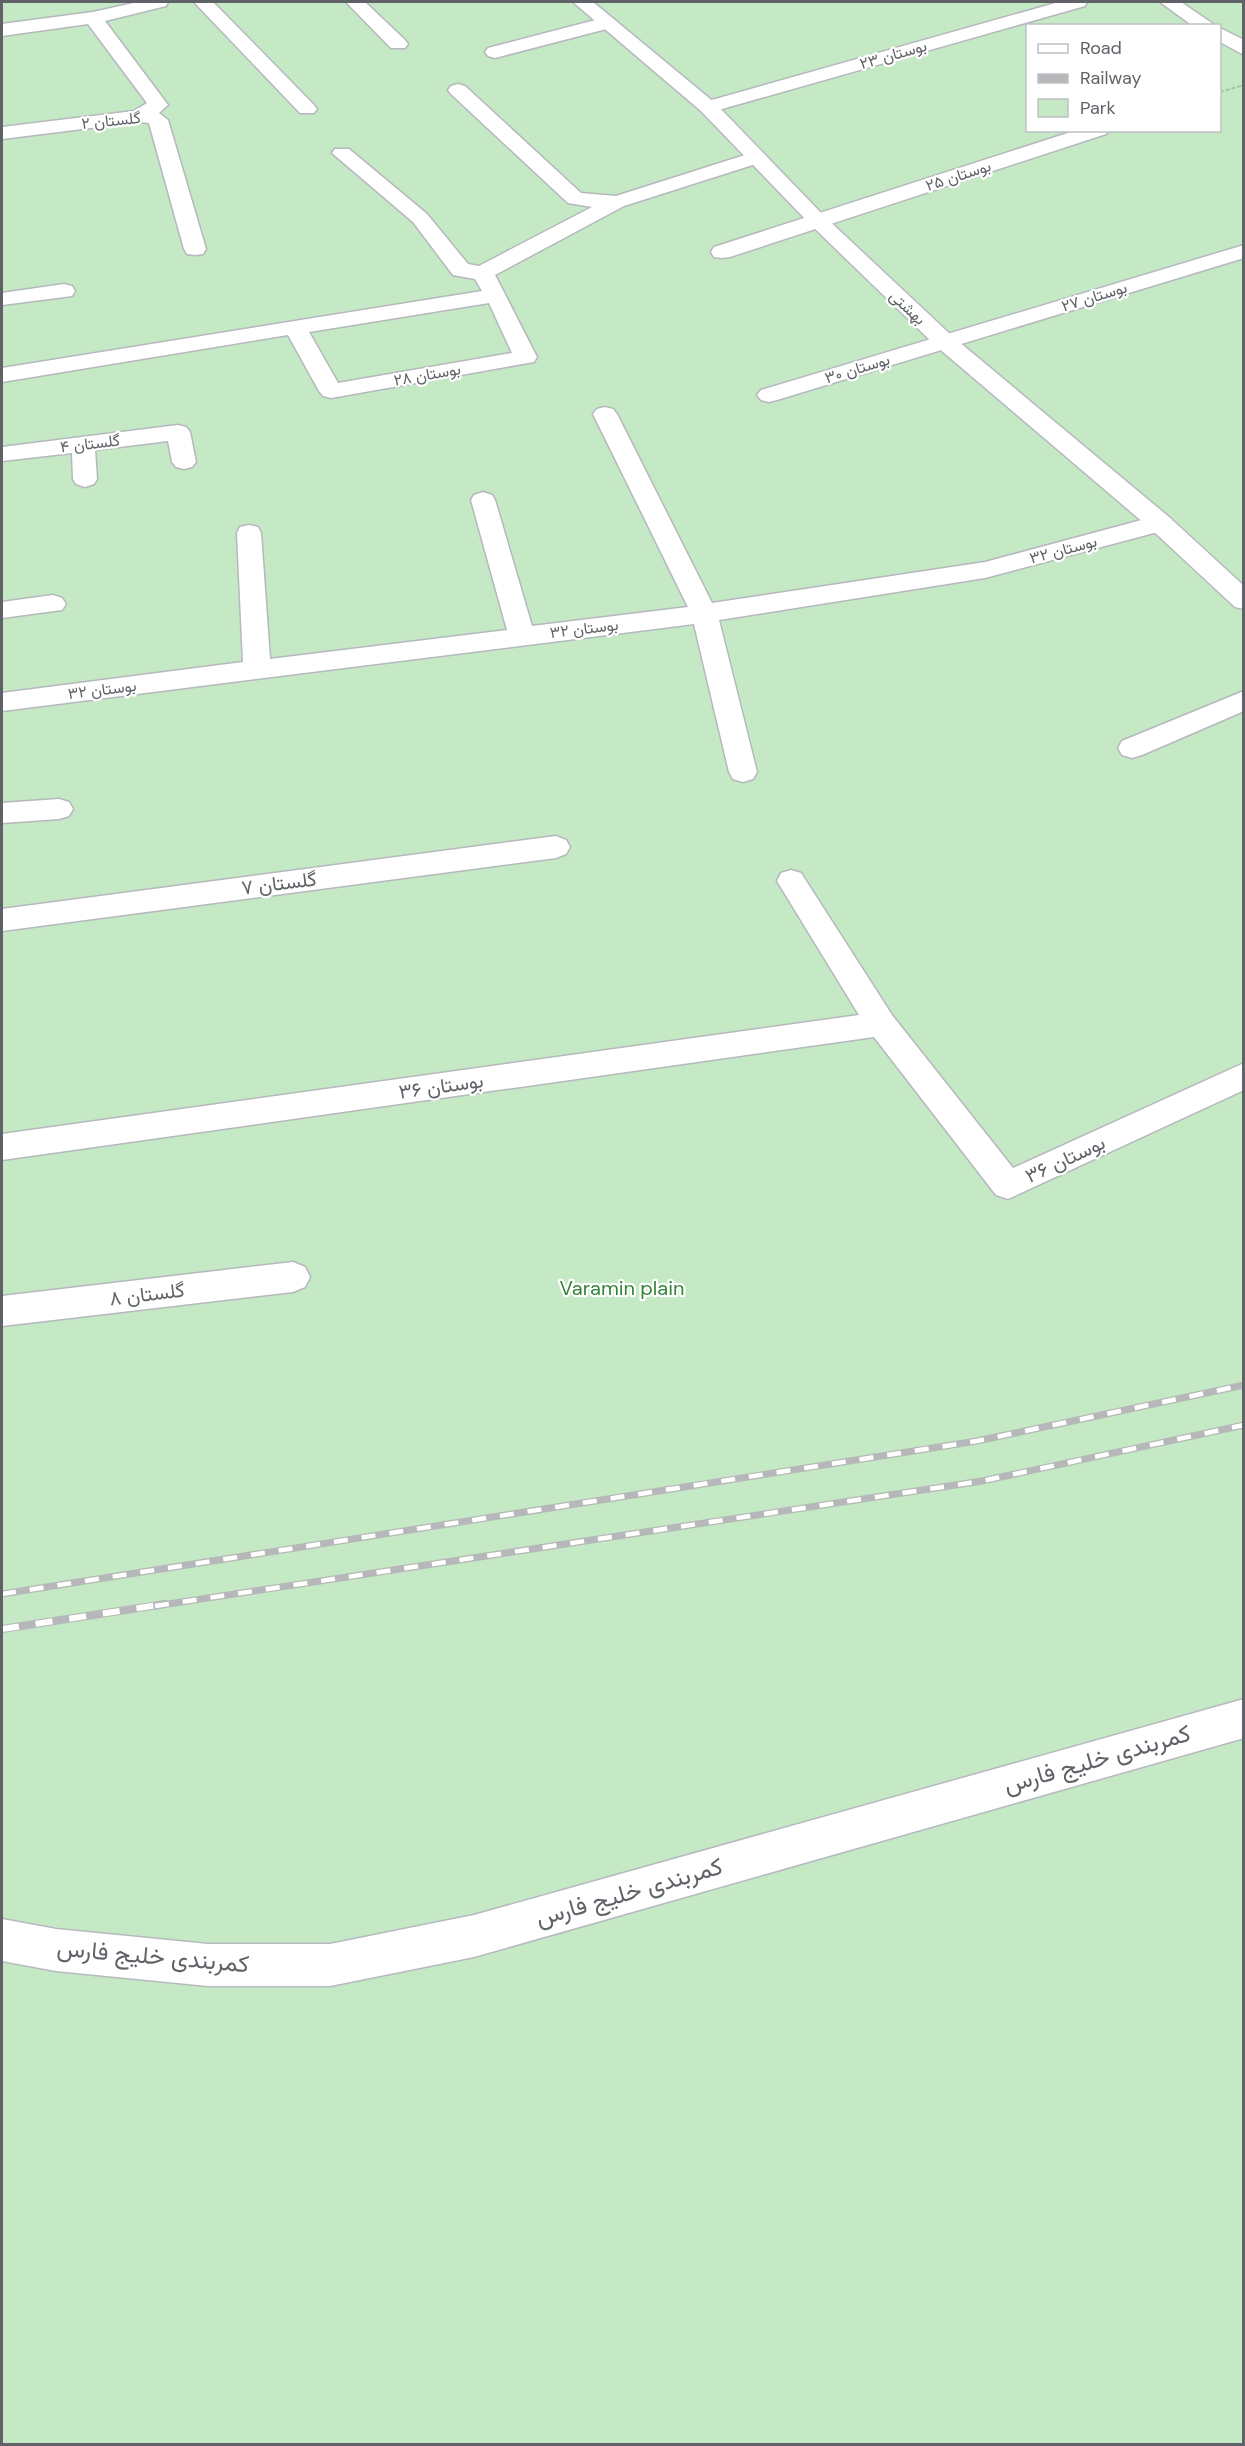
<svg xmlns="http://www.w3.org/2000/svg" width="1245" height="2446" font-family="'DM Sans',Vazirmatn,sans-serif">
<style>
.green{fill:#c5e8c5;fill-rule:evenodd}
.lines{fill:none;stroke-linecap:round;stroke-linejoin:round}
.street-casing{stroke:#b5b8bc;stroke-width:3}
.secondary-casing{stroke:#b6babf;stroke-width:3}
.path{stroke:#9cc7a9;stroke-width:2;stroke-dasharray:4 2;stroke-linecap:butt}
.street{fill:#fff;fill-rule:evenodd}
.secondary{fill:#fff;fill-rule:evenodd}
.rail-far1-casing{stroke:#b6b7b8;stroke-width:7}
.rail-casing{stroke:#b6b7b8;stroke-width:8}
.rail-far1{stroke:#fff;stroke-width:4.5;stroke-dasharray:14;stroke-linecap:butt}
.rail{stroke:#fff;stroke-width:6;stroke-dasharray:17;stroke-linecap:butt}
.labels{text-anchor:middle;stroke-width:4.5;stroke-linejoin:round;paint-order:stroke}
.far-street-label{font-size:16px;fill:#5f6368;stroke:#fff}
.street-label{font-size:20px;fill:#5f6368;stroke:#fff}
.park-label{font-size:20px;fill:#348238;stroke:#fff}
.near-street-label{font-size:24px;fill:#5f6368;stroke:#fff}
</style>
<rect width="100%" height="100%" fill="#f1efe8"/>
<path class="green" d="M 2,2 L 1243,2 L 1243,2444 L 2,2444 ZM 1028,26 L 1220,26 L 1220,130 L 1028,130 Z"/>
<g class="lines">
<g class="street-casing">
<path id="street" d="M 138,2 L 168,2 L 166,6 L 105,21 L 168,105 L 159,113 L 168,120 L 206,249 L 203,254 L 195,255 L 187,254 L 184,249 L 149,123 L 139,122 L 2,139 L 2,127 L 134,111 L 147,103 L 88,24 L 2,36 L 2,24 L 93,12 Z
M 194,2 L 213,2 L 314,105 L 317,109 L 314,113 L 300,113 Z
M 346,2 L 365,2 L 405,40 L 408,44 L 405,48 L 391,48 Z
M 1059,2 L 1087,2 L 1085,6 L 715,111 L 701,111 L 698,107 L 701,103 Z
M 1160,2 L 1181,2 L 1216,26 L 1193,26 Z
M 607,17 L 614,19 L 616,23 L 614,27 L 495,58 L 488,56 L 485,52 L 488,48 Z
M 1220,28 L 1244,40 L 1244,55 L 1220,42 Z
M 458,84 L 465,86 L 581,193 L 616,196 L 748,154 L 762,154 L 765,158 L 762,162 L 624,206 L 495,275 L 537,357 L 534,362 L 331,398 L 323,396 L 319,391 L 288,335 L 2,382 L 2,368 L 482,291 L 475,279 L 453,275 L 413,222 L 332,153 L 335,149 L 349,149 L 427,214 L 468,264 L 479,266 L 592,207 L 568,203 L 451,94 L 448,90 L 451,86 ZM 489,303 L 512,353 L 338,383 L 309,332 Z
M 1077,130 L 1109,130 L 1106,134 L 730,257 L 722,258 L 714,257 L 711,252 L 714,247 Z
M 1244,245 L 1244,258 L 777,400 L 769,402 L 761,400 L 757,395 L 761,390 Z
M 64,284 L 72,286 L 75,291 L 72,296 L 2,305 L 2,293 Z
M 605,407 L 613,409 L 617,414 L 712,603 L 985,562 L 1160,515 L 1169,517 L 1172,523 L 1169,529 L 985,578 L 719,620 L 757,772 L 753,779 L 743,782 L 733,779 L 729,772 L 694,624 L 2,711 L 2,693 L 243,662 L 237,533 L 240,527 L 249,525 L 258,527 L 261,533 L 270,659 L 507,630 L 471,500 L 474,495 L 483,492 L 492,495 L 495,500 L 532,626 L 688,607 L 593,414 L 597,409 Z
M 178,425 L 186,427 L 190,432 L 196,462 L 192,467 L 184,469 L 176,467 L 172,462 L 168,441 L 95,450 L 97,479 L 94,484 L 85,487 L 76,484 L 73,479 L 72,453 L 2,461 L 2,447 Z
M 53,595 L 62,598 L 66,604 L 62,610 L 2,618 L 2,602 Z
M 1244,691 L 1244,711 L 1142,755 L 1132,758 L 1122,755 L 1118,748 L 1122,741 Z
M 59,799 L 69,802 L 73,809 L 69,816 L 59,819 L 2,823 L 2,803 Z
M 556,836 L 566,840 L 570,847 L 566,854 L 556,858 L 2,931 L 2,909 Z
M 791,870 L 801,873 L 892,1015 L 1013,1168 L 1244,1063 L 1244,1090 L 1008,1199 L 996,1195 L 874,1037 L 2,1160 L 2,1134 L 859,1015 L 777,881 L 781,873 Z
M 293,1262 L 305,1267 L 310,1277 L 305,1287 L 293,1292 L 2,1326 L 2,1296 Z"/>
</g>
<g class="secondary-casing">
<path id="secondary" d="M 573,2 L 593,2 L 715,103 L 824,216 L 952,336 L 1169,517 L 1244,586 L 1244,609 L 1235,607 L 1151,529 L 936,346 L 810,224 L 701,111 Z
M 1244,1699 L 1244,1738 L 474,1957 L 330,1986 L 208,1986 L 56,1971 L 2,1961 L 2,1919 L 56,1929 L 208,1944 L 330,1944 L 474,1915 Z"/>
</g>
<path class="path" d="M 1220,92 L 1244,85"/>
<use href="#street" class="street"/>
<use href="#secondary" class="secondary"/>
<g class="rail-far1-casing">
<path id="rail-far1" d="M 2,1594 L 977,1441 L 1244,1385
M 155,1606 L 982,1481 L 1244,1425"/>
</g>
<g class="rail-casing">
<path id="rail" d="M 2,1629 L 165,1604"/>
</g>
<use href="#rail-far1" class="rail-far1"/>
<use href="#rail" class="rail"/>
</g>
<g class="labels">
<g class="far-street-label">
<text transform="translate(893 54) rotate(-16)" y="6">بوستان ۲۳</text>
<text transform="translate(111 120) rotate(-6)" y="6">گلستان ۲</text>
<text transform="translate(958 175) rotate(-18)" y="6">بوستان ۲۵</text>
<text transform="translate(1094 296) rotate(-17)" y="6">بوستان ۲۷</text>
<text transform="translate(908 307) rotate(43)" y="6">بهشتی</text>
<text transform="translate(857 368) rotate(-17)" y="6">بوستان ۳۰</text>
<text transform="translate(427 374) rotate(-10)" y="6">بوستان ۲۸</text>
<text transform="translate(90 443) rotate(-7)" y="6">گلستان ۴</text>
<text transform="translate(1063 549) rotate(-15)" y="6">بوستان ۳۲</text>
<text transform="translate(584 628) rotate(-7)" y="6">بوستان ۳۲</text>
<text transform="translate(102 689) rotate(-7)" y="6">بوستان ۳۲</text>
</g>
<g class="street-label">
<text transform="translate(279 883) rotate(-7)" y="7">گلستان ۷</text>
<text transform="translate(441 1086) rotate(-8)" y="7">بوستان ۳۶</text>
<text transform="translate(1065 1159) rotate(-25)" y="7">بوستان ۳۶</text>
<text transform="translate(147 1294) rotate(-7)" y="7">گلستان ۸</text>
</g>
<g class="park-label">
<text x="622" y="1295">Varamin plain</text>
</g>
<g class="near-street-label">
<text transform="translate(1097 1759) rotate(-16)" y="8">کمربندی خلیج فارس</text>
<text transform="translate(629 1892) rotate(-16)" y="8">کمربندی خلیج فارس</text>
<text transform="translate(153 1956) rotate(5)" y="8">کمربندی خلیج فارس</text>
</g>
</g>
<rect width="1245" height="2446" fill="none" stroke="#5f6368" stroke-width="6"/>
<rect x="1026" y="24" width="195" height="108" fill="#ffffff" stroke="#bfc1c3" stroke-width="1.5"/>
<rect x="1038" y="44" width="30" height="9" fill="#ffffff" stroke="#bfc1c3" stroke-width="1.5"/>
<text x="1080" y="54" font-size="18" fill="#5f6368">Road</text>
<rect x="1038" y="74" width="30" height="9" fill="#b6b7b8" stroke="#bfc1c3" stroke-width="1.5"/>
<text x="1080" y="84" font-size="18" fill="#5f6368">Railway</text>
<rect x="1038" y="99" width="30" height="18" fill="#c5e8c5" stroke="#bfc1c3" stroke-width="1.5"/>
<text x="1080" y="114" font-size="18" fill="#5f6368">Park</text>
</svg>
